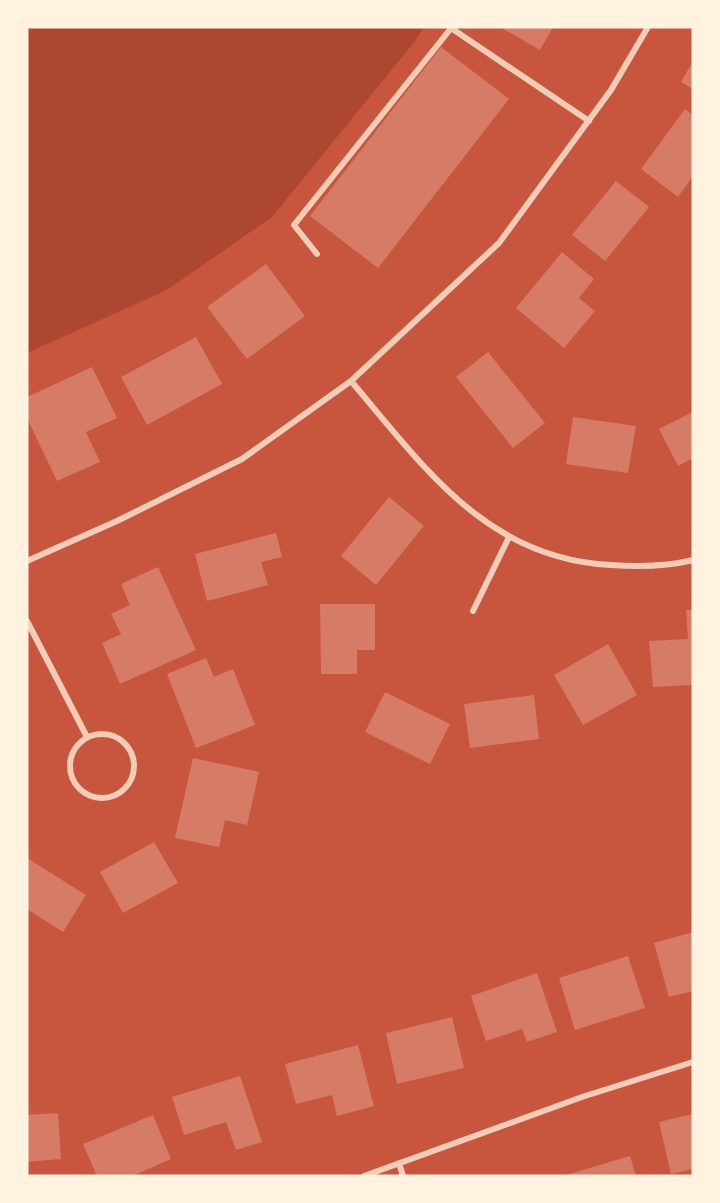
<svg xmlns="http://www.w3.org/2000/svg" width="720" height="1203" font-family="Signika,sans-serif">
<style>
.green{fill:#ae4732}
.building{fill:#d67c66}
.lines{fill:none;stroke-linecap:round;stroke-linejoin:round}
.minor{stroke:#f1ccb7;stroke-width:6}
</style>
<rect width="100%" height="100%" fill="#c8553d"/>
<path class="green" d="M 27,27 L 424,27 L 415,41 L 272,217 L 167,290 L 27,353 Z"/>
<path class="building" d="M 500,27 L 553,27 L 540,50 Z
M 441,47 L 509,99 L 378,268 L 310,216 Z
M 693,61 L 693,89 L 681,82 Z
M 685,109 L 693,115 L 693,176 L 678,197 L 641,169 Z
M 616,181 L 649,207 L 605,261 L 572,235 Z
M 562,252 L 594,279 L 579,298 L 595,311 L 564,348 L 516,308 Z
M 266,264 L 305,316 L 247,359 L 207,307 Z
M 196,337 L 222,384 L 147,425 L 121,377 Z
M 488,352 L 545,423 L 513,448 L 456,377 Z
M 92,367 L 117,418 L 86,432 L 100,462 L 57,481 L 27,418 L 27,397 Z
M 693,412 L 693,458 L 678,466 L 659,429 Z
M 573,417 L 636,426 L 628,473 L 566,464 Z
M 389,497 L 424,526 L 376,585 L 341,556 Z
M 276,533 L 282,557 L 261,562 L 268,585 L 207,601 L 195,554 Z
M 158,567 L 196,650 L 120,684 L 102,643 L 121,634 L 111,614 L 130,605 L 121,584 Z
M 320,604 L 375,604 L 375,650 L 357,650 L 357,674 L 321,674 Z
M 686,610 L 693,610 L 693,685 L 653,687 L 649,641 L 688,639 Z
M 608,644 L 637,695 L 583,725 L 554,675 Z
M 206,658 L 214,677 L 233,669 L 255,725 L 196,748 L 167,674 Z
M 385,692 L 450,724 L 430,764 L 365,732 Z
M 534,695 L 539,739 L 470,748 L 464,704 Z
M 193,758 L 259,772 L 247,825 L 225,820 L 219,847 L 175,838 Z
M 154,842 L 178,883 L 123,913 L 100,872 Z
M 27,858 L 86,895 L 63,932 L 27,909 Z
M 693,932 L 693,991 L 669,997 L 654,943 Z
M 628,956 L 645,1008 L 575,1030 L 559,978 Z
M 537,973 L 557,1032 L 527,1042 L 522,1029 L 486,1041 L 471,996 Z
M 452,1017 L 464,1068 L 397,1084 L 386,1033 Z
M 358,1045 L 374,1106 L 337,1116 L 332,1095 L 296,1104 L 285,1064 Z
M 240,1076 L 262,1142 L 236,1150 L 226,1122 L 184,1135 L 172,1097 Z
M 58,1113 L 61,1159 L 27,1162 L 27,1115 Z
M 693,1114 L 693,1169 L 671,1174 L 659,1122 Z
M 153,1115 L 171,1159 L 132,1176 L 97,1176 L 83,1144 Z
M 630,1156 L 636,1176 L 566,1176 L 566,1175 Z"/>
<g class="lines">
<path class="minor" d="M 451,28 L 589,121
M 317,254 L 294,225 L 452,27
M 351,381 C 425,468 487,559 611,565 C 639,567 665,567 693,560
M 27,561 L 117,521 L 242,459 L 351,381 L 499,243 L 611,90 L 648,27
M 473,611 L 509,537
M 27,621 L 87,737
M70 766a32 32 0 1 1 64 0a32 32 0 1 1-64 0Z
M 399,1163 L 403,1176
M 364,1176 L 582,1097 L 693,1062"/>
</g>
<rect width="720" height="1203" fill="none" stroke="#fff3e0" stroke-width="57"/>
</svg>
